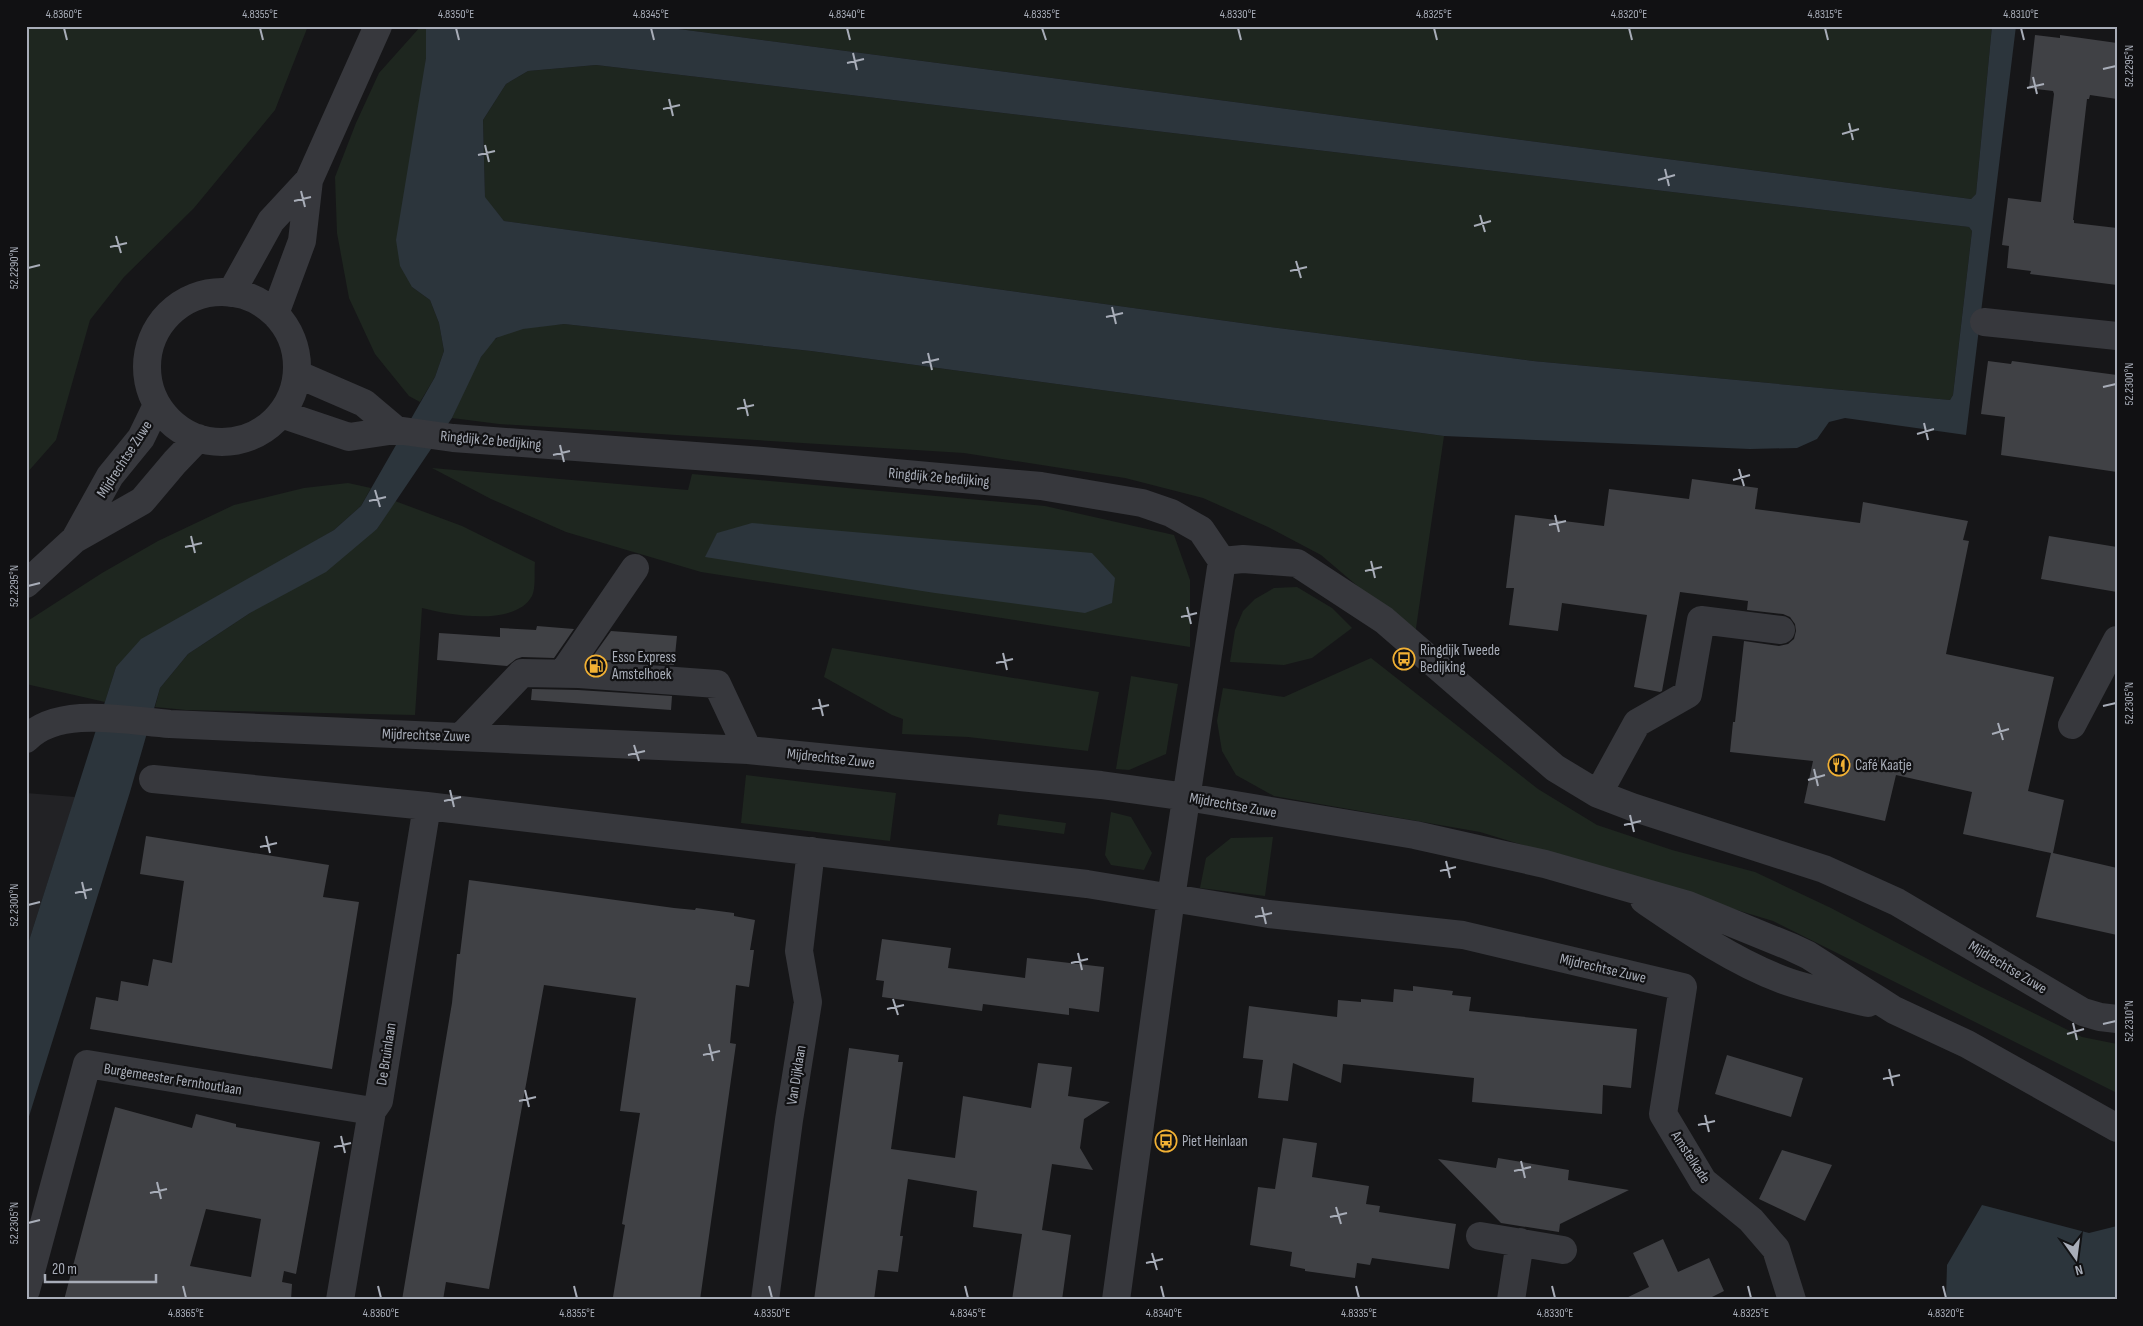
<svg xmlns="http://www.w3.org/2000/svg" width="2143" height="1326" font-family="'Sofia Sans Condensed',sans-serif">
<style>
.built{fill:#222225}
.green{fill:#1e261f}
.water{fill:#2c353c;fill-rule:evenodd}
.building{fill:#404145;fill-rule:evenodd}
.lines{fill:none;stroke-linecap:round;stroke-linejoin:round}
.minor{stroke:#37383d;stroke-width:28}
.ticks{fill:none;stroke:#a8adb8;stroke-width:2}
.labels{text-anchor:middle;stroke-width:4.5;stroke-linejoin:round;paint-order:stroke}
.street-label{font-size:15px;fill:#a8adb8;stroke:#111113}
.poi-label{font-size:15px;fill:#a8adb8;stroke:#111113;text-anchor:start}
.neatline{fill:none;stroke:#a8adb8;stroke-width:2}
.ticks-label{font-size:12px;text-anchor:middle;fill:#a8adb8}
</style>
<rect width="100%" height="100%" fill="#161618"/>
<path class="built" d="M 26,793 L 75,797 L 26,950 Z"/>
<path class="green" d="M 26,26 L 308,26 L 275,110 L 194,208 L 124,277 L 90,320 L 56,440 L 26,474 Z
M 421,26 L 426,26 L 426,58 L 412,287 L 430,300 L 439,323 L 444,351 L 435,377 L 420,402 L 409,396 L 375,354 L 349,298 L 337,233 L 335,177 L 356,123 L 379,73 Z
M 656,26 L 1992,26 L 1976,194 L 1971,199 Z
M 596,65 L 1969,227 L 1972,231 L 1953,395 L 1950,400 L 1533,361 L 1278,328 L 504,221 L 485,198 L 483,120 L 506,84 L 528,71 Z
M 564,324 L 811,351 L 1444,436 L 1415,635 L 1321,555 L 1268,527 L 1203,498 L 1125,478 L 964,453 L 499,424 L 452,418 C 460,400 481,347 497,338 C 516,326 543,326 564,324 Z
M 432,468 L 688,490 L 692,474 L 1045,506 L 1174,535 L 1190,580 L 1190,647 L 701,572 L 566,532 L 491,499 Z
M 348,483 L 371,488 L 361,506 L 334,530 L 262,572 L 116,667 L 105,702 L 26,684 L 26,622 L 102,573 L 158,541 L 234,505 L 304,488 Z
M 395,501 L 462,526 L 535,562 C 534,572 536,588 532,596 C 515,627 449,615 422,608 L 415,715 L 186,710 L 155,707 L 160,688 L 188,654 L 377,529 Z
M 1297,587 L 1332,608 L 1352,628 L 1312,658 L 1284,665 L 1230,662 L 1235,630 L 1243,611 L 1255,599 L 1274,588 Z
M 832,648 L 1099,692 L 1088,751 L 968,737 L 902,734 L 903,719 L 892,715 L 824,677 Z
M 1371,658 L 1538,789 L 1597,825 L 1672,850 L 1755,872 L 1831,908 L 1979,986 L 2082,1037 L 2117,1044 L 2117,1093 L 1773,921 L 1480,832 L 1274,796 L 1236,775 L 1222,751 L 1217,721 L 1223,688 L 1284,697 Z
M 1131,676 L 1178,684 L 1166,754 L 1129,770 L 1116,769 Z
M 746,775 L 896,793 L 890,841 L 741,823 Z
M 1111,812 L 1131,817 L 1152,853 L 1144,870 L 1111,865 L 1105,855 Z
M 999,814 L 1066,823 L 1064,834 L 997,825 Z
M 1273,837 L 1265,896 L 1200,888 L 1206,858 L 1231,838 Z"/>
<path class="water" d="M 426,26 L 656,26 L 1971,199 L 1976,194 L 1992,26 L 2016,26 L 1966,435 L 1845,418 L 1829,422 L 1817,439 L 1797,448 L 1750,449 L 1444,436 L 811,351 L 564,324 L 523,329 L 496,338 L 481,357 L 452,418 L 377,529 L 326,572 L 250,613 L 188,654 L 160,688 L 130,792 L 26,1126 L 26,950 L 116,667 L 141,639 L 334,530 L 361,506 L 435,377 L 444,351 L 439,323 L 430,300 L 412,287 L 400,266 L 396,240 L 426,58 ZM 596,65 L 1969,227 L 1972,231 L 1953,395 L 1950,400 L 1533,361 L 1278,328 L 504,221 L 485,197 L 483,120 L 506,84 L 528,71 Z
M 752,523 L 1092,553 L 1115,578 L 1112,603 L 1085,613 L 935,593 L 705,557 L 717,533 Z
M 1982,1205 L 2089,1233 L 2117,1226 L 2117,1300 L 1946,1300 L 1947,1265 Z"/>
<path class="building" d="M 2035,35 L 2060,38 L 2060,35 L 2117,43 L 2117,99 L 2090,95 L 2089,99 L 2087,99 L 2073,220 L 2074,220 L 2074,223 L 2117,228 L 2117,285 L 2030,274 L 2031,271 L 2007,268 L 2009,246 L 2002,245 L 2008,198 L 2041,202 L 2054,94 L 2053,91 L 2029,88 Z
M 1988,361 L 2011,364 L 2012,361 L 2117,375 L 2117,472 L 2001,455 L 2005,417 L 1981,414 Z
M 1692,479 L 1758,488 L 1755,509 L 1860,523 L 1863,502 L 1968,521 L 1963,540 L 1969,541 L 1946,654 L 2054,677 L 2028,791 L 2064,800 L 2053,853 L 2117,868 L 2117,935 L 2036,917 L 2051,853 L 1963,834 L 1972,792 L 1896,775 L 1885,821 L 1804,803 L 1813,761 L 1730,752 L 1733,722 L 1735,722 L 1744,641 L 1779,646 L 1788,644 L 1794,639 L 1796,631 L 1795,624 L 1790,617 L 1783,614 L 1747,610 L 1748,601 L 1680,592 L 1662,691 L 1660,692 L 1634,687 L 1647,615 L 1562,603 L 1558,631 L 1509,625 L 1514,588 L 1506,588 L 1515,515 L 1604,526 L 1609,489 L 1689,499 Z
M 2049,536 L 2117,547 L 2117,592 L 2041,579 Z
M 537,626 L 574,629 L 554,658 L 522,657 L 516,659 L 507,666 L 437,660 L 439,633 L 500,637 L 500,628 L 536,630 Z
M 611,631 L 677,636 L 674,665 L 591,659 Z
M 532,689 L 578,690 L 672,696 L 671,710 L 531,700 Z
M 146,836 L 329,865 L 323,897 L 359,902 L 332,1069 L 90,1029 L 96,997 L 118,1001 L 121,981 L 148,986 L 153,959 L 172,963 L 184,881 L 140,874 Z
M 469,880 L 674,908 L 695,910 L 696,908 L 734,913 L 734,916 L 755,920 L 750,950 L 754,950 L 749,987 L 736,985 L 730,1043 L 736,1044 L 700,1300 L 631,1300 L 613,1297 L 625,1225 L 622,1224 L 640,1113 L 620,1111 L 636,998 L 544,985 L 489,1289 L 446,1282 L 443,1300 L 402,1300 L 452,1003 L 457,954 L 460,954 Z
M 882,939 L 951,948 L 948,968 L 1025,978 L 1027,958 L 1104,967 L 1099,1012 L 1069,1008 L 1069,1015 L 983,1004 L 982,1011 L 882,997 L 884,981 L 876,980 Z
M 1413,986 L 1453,991 L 1452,995 L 1471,997 L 1469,1011 L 1637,1029 L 1631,1088 L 1603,1085 L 1602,1114 L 1472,1102 L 1474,1078 L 1343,1064 L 1341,1083 L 1293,1063 L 1288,1101 L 1258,1098 L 1263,1060 L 1243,1058 L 1249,1006 L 1337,1017 L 1338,1000 L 1361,1002 L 1361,999 L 1393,1002 L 1394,989 L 1413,991 Z
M 849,1048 L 899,1055 L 898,1062 L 903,1062 L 891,1149 L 955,1158 L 963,1096 L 1031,1108 L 1038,1063 L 1072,1067 L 1068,1096 L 1110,1102 L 1084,1119 L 1080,1148 L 1093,1170 L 1052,1164 L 1042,1230 L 1071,1235 L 1062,1300 L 1012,1300 L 1022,1234 L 973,1227 L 977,1191 L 908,1179 L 900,1236 L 903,1236 L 898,1272 L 878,1270 L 874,1300 L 814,1300 Z
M 1727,1055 L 1803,1078 L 1791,1117 L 1715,1094 Z
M 115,1107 L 192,1128 L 196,1114 L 236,1124 L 236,1127 L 320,1142 L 296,1274 L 284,1271 L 282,1282 L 292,1284 L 291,1300 L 64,1300 ZM 206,1209 L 261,1219 L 251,1277 L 190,1266 Z
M 1283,1138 L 1317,1143 L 1312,1177 L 1369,1186 L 1366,1204 L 1380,1206 L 1379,1212 L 1456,1224 L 1449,1269 L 1372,1258 L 1370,1265 L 1357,1263 L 1355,1278 L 1305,1271 L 1305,1269 L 1290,1266 L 1292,1252 L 1250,1245 L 1258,1187 L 1275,1189 Z
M 1782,1150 L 1832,1165 L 1805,1221 L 1759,1199 Z
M 1498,1158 L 1569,1170 L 1568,1180 L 1629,1190 L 1560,1224 L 1559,1232 L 1501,1223 L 1438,1159 L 1496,1168 Z
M 1663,1239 L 1678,1272 L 1709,1258 L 1724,1291 L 1706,1300 L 1622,1300 L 1649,1287 L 1633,1253 Z"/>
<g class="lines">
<path class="minor" d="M147 367a75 75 0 1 1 150 0a75 75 0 1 1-150 0Z
M 231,293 L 271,221 L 309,180
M 275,314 L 302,241 L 309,180 L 378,26
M 1984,322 L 2117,336
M 297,374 L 364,403 L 396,430
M 281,414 L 349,437 L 396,430 L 453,438 L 763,461 L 1041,486 L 1142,503 L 1171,513 L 1201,530 L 1222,561 L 1171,898 L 1116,1300
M 75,539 L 110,476 L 141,438 L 157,405
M 1222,561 L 1243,559 L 1297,563 L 1384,620 L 1555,768 L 1598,794 L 1632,807 L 1824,869 L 1897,902 L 2083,1012 L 2100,1017 L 2117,1019
M 26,584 L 75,539 L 142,501 L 175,462 L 198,438
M 563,673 L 635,568
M 2072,725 L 2117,640
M 461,737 L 522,673 L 579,674 L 717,684 L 748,750
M 26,739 C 59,705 128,721 170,724 L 748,750 L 1101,785 L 1187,797 L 1415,835 L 1545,864 L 1688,905 L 1791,947 L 1808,955 L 1894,1010 L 1967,1044 L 2117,1128
M 153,779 L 427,806 L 1087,884 L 1269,914 L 1463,935 L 1683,987 L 1663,1114 L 1703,1181 L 1751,1220 L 1776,1249 L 1792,1300
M 1598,794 L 1637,723 L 1688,694 L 1701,620 L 1781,630
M 1644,900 C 1688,930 1733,961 1783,980 C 1811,990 1840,996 1868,1003
M 1480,1236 L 1563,1250
M 26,1290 L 87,1064 L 372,1111
M 340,1300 L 372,1111 L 379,1101 L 427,806
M 765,1300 L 789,1120 L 808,1002 L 799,951 L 811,851
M 1511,1300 L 1520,1242"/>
</g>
<path class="ticks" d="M 64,28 L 67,40M 260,28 L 263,40M 456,28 L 459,40M 651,28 L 654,40M 847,28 L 850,40M 1042,28 L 1046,40M 1238,28 L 1241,40M 1434,28 L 1437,40M 1629,28 L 1632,40M 1825,28 L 1828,40M 2021,28 L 2024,40M 853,53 L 857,70M 847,63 L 864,59M 2103,69 L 2116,66M 2033,77 L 2037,94M 2027,88 L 2044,84M 669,99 L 673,116M 663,109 L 680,105M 1849,123 L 1853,140M 1842,134 L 1859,129M 485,145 L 489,162M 478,155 L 495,151M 1665,169 L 1669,186M 1658,180 L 1675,175M 301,191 L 305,207M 294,201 L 311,197M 1480,215 L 1485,232M 1474,226 L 1491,221M 116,236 L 121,253M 110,247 L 127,243M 1296,261 L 1301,278M 28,268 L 40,265M 1290,271 L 1307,267M 1112,307 L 1116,324M 1106,317 L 1123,313M 928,353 L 932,370M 922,363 L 939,359M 2103,387 L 2116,384M 744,399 L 748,416M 737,409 L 754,405M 1924,423 L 1928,440M 1917,434 L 1934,429M 560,445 L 564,462M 553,455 L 570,451M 1739,469 L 1744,486M 1733,480 L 1750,475M 375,490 L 380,507M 369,501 L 386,497M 1555,515 L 1559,532M 1549,525 L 1566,521M 191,536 L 195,553M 185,547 L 202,543M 1371,561 L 1375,578M 1365,571 L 1382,567M 28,586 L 40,583M 1187,607 L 1191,624M 1181,617 L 1197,613M 1003,653 L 1007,670M 996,663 L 1013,659M 819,699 L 823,716M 2103,706 L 2116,703M 812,709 L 829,705M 1998,723 L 2003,740M 1992,734 L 2009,729M 634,745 L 639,761M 628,755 L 645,751M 1814,769 L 1818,786M 1808,780 L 1825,775M 450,790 L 454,807M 444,801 L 461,797M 1630,815 L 1634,832M 1624,825 L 1641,821M 266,836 L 270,853M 260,847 L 277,843M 1446,861 L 1450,878M 1440,871 L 1456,867M 82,882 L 86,899M 75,893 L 92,889M 28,905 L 40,902M 1262,907 L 1266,924M 1255,917 L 1272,913M 1078,953 L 1082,970M 1071,963 L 1088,959M 893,999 L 898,1015M 887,1009 L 904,1005M 2073,1023 L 2077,1040M 2103,1024 L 2116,1021M 2067,1034 L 2084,1029M 709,1044 L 713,1061M 703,1055 L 720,1051M 1889,1069 L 1893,1086M 1883,1079 L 1900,1075M 525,1090 L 529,1107M 519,1101 L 536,1097M 1705,1115 L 1709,1132M 1698,1125 L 1715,1121M 341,1136 L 345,1153M 334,1147 L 351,1143M 1521,1161 L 1525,1178M 1514,1171 L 1531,1167M 157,1182 L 161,1199M 150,1193 L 167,1189M 1336,1207 L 1341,1224M 1330,1217 L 1347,1213M 28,1223 L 40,1220M 1152,1253 L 1157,1270M 1146,1263 L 1163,1259M 183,1286 L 186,1298M 378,1286 L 381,1298M 574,1286 L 577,1298M 769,1286 L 772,1298M 965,1286 L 968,1298M 1161,1286 L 1164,1298M 1356,1286 L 1359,1298M 1552,1286 L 1555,1298M 1748,1286 L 1751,1298M 1943,1286 L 1946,1298"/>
<defs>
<g id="bus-ring" transform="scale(1.125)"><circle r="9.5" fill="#111113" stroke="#f2b134" stroke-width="1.5"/><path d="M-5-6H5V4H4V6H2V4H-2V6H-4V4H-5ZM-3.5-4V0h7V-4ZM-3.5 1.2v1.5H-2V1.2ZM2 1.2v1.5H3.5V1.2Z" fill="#f2b134"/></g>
<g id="fuel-ring" transform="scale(1.125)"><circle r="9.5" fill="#111113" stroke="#f2b134" stroke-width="1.5"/><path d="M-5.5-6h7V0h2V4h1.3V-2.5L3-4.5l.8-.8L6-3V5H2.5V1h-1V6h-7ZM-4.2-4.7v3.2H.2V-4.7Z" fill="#f2b134"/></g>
<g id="restaurant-ring" transform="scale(1.125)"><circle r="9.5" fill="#111113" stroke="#f2b134" stroke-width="1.5"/><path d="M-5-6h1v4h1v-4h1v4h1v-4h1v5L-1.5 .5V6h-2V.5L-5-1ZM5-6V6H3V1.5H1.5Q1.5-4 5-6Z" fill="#f2b134"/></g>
</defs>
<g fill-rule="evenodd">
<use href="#bus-ring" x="1404" y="659"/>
<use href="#fuel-ring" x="596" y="666"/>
<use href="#restaurant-ring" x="1839" y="765"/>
<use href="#bus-ring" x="1166" y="1141"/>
</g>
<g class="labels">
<g class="street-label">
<text transform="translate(491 440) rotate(5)" y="5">Ringdijk 2e bedijking</text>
<text transform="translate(124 459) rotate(-57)" y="5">Mijdrechtse Zuwe</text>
<text transform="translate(939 477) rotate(5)" y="5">Ringdijk 2e bedijking</text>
<text transform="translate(426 735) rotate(2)" y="5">Mijdrechtse Zuwe</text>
<text transform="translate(831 758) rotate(6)" y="5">Mijdrechtse Zuwe</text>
<text transform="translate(1233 805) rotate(10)" y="5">Mijdrechtse Zuwe</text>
<text transform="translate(2008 967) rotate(31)" y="5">Mijdrechtse Zuwe</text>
<text transform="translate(1603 968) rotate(13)" y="5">Mijdrechtse Zuwe</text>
<text transform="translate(386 1054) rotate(-81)" y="5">De Bruinlaan</text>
<text transform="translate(796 1075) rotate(-81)" y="5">Van Dijklaan</text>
<text transform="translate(173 1079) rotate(9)" y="5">Burgemeester Fernhoutlaan</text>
<text transform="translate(1691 1157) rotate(57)" y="5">Amstelkade</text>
</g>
<g class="poi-label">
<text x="1420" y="655">Ringdijk Tweede<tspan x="1420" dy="17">Bedijking</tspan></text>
<text x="612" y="662">Esso Express<tspan x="612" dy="17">Amstelhoek</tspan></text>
<text x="1855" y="770">Café Kaatje</text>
<text x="1182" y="1146">Piet Heinlaan</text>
</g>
</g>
<rect width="2143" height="1326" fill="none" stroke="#111113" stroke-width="55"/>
<g transform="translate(2076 1258) rotate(166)" stroke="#111113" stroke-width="4" paint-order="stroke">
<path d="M0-4L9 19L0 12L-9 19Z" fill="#a8adb8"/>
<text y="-8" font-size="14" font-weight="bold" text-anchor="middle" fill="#a8adb8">N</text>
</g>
<path d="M45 1274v8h111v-8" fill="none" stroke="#a8adb8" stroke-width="2.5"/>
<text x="52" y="1274" font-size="15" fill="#a8adb8" stroke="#111113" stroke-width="4" paint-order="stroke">20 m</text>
<rect x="28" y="28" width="2088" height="1270" class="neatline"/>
<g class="ticks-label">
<text x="64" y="18">4.8360°E</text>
<text x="260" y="18">4.8355°E</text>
<text x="456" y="18">4.8350°E</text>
<text x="651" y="18">4.8345°E</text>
<text x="847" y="18">4.8340°E</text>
<text x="1042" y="18">4.8335°E</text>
<text x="1238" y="18">4.8330°E</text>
<text x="1434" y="18">4.8325°E</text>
<text x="1629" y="18">4.8320°E</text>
<text x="1825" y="18">4.8315°E</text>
<text x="2021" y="18">4.8310°E</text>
<text transform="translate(2129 66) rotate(-90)" y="4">52.2295°N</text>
<text transform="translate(14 268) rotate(-90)" y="4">52.2290°N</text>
<text transform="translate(2129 384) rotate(-90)" y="4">52.2300°N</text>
<text transform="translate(14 586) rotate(-90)" y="4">52.2295°N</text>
<text transform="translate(2129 703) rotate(-90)" y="4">52.2305°N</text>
<text transform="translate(14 905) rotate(-90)" y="4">52.2300°N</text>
<text transform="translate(2129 1021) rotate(-90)" y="4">52.2310°N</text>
<text transform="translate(14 1223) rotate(-90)" y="4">52.2305°N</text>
<text x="186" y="1317">4.8365°E</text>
<text x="381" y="1317">4.8360°E</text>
<text x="577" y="1317">4.8355°E</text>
<text x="772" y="1317">4.8350°E</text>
<text x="968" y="1317">4.8345°E</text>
<text x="1164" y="1317">4.8340°E</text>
<text x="1359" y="1317">4.8335°E</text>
<text x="1555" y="1317">4.8330°E</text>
<text x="1751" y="1317">4.8325°E</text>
<text x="1946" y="1317">4.8320°E</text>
</g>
</svg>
